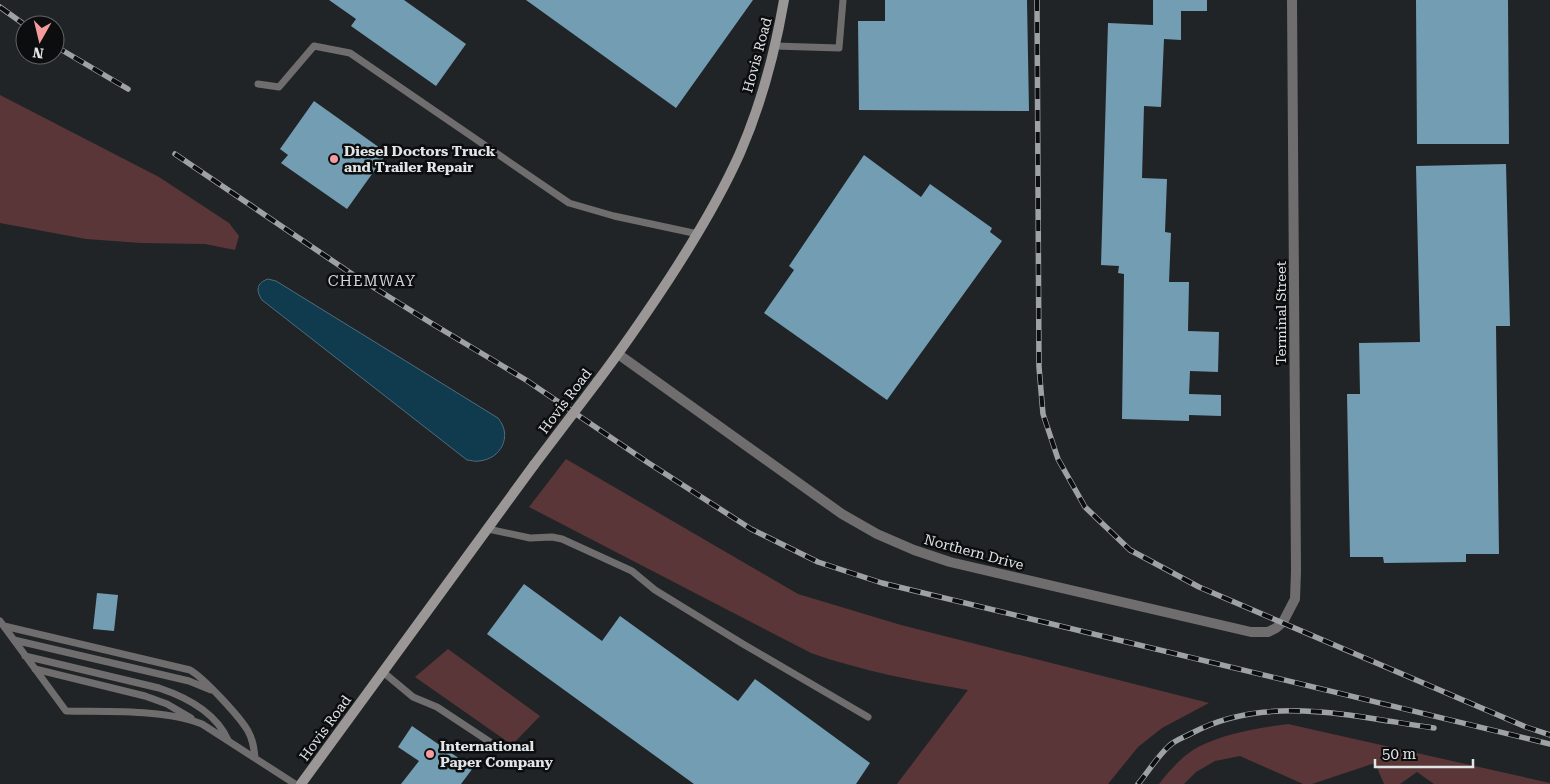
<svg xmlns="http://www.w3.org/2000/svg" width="1550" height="784" font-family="'Roboto Serif',serif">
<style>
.green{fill:#5b3638}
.water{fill:#103a4d;stroke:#4f6d7b}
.building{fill:#739db3}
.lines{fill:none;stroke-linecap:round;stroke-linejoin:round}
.lane{stroke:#6f6d6d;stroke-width:7}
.street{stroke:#6f6d6d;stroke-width:10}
.secondary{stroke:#9b9797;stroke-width:10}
.rail-casing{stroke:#9fa2a4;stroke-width:5.5}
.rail{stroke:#0b0d0e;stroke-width:4;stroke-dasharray:11;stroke-linecap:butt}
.secondary-bridge{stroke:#9b9797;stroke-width:10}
.poi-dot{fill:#f59b9e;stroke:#0b0d0e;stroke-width:2}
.labels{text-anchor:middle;stroke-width:5;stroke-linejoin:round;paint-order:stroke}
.street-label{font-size:14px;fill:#e2e5e6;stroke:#0b0d0e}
.poi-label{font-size:14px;font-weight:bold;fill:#e2e5e6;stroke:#0b0d0e;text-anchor:start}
.neighbourhood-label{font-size:15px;letter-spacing:1px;fill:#d1d5d8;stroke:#0b0d0e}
</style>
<rect width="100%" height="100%" fill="#202426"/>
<path class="green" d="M 0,95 L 159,177 L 229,223 L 239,236 L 235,250 L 205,244 L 141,243 L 86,239 L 0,223 Z
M 566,459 L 798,594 L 901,625 L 1209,703 L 1162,728 L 1138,747 L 1108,784 L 897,784 L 968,690 C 915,681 862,671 811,653 L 529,507 Z
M 448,649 L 540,716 L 512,745 L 415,677 Z
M 1288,724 L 1550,783 L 1550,784 L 1434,784 L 1417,772 L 1400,784 L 1384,784 L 1375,763 L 1312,784 L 1303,784 L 1240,756 L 1215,761 L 1196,772 L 1184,784 L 1159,784 C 1169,771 1183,755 1198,747 C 1226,733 1258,728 1288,724 Z"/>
<path class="water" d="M 268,279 L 276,281 L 498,418 C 513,436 501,459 479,461 C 475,462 470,460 467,460 L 262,300 C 256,291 256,283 268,279 Z"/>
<path class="building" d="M 329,0 L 404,0 L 466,44 L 436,86 L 351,26 L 356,19 Z
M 526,0 L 753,0 L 676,108 Z
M 885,0 L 1027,0 L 1029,111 L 859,110 L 858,21 L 885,21 Z
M 1153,0 L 1207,0 L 1207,11 L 1181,11 L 1181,40 L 1164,39 L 1161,107 L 1144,106 L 1142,178 L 1167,179 L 1165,232 L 1171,233 L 1169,282 L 1189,282 L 1188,331 L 1219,332 L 1218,372 L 1190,371 L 1189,394 L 1221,395 L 1221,416 L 1189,415 L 1189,421 L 1122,419 L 1124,274 L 1118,273 L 1119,266 L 1101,265 L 1108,23 L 1153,25 Z
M 1416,0 L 1508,0 L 1509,144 L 1417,144 Z
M 314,101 L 387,153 L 347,209 L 281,163 L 288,155 L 280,149 Z
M 864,155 L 921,197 L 930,184 L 992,228 L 990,232 L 1002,241 L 887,400 L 764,313 L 794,270 L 789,266 Z
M 1506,164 L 1510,326 L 1496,326 L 1499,554 L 1466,554 L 1466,562 L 1384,563 L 1383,557 L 1350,557 L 1347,394 L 1360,394 L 1359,343 L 1420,342 L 1416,166 Z
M 524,584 L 602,641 L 620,616 L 738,701 L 755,679 L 870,763 L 856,784 L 694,784 L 487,634 Z
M 97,593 L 118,595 L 114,631 L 93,629 Z
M 412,726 L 473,768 L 461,784 L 401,784 L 419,761 L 398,747 Z"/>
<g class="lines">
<path class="lane" d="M 775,46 L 839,48 L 843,0
M 258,84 L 279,87 L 314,46 L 350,53 L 569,203 L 614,216 L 698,234
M 488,529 L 530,538 L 552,537 L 562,539 L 632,571 L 655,590 L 743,644 L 868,717
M 0,621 L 66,711 C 105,712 167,709 202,724 L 295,784
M 4,626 L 190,670 C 204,678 240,717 248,731 C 253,740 254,748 255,758
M 14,640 L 189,681 L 211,690
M 25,656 L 159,688 C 186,697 216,713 228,740
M 35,669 L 145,696 L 167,704 L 191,718
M 383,672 L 413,697 L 437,707 L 493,744"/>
<path class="street" d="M 618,354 L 842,514 L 877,534 L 914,550 L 950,562 L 1251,632 L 1268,632 L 1276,628 L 1283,622 L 1295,599 L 1296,571 L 1292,0"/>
<path class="secondary" d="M 597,382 C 622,349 646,314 669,279 C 695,239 720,198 740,153 C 761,105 775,52 784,0
M 301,784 L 534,465"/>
<g class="rail-casing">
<path id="rail" d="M 1037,0 L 1039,367 L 1043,414 L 1058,459 L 1085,507 L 1130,550 L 1199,587 L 1526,727 L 1550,735
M 0,7 L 25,25
M 55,46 L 128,89
M 175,154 L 349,272 L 431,323 L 526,380 L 647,462 L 751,529 L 818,562 L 882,583 L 1550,744
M 1138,784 C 1148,772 1157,757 1169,746 C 1175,740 1185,737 1192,733 C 1267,693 1355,717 1434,728"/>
</g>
<use href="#rail" class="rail"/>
<path class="secondary-bridge" d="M 534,465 L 597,382"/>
</g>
<g class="poi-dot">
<circle cx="334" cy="159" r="5"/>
<circle cx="430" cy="754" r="5"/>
</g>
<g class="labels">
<g class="street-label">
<text transform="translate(757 55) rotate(-75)" y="5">Hovis Road</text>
<text transform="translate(1281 313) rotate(-90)" y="5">Terminal Street</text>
<text transform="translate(565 401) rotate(-53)" y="5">Hovis Road</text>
<text transform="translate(974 552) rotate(15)" y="5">Northern Drive</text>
<text transform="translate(325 728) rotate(-54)" y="5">Hovis Road</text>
</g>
<g class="poi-label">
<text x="344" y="156">Diesel Doctors Truck<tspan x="344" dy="16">and Trailer Repair</tspan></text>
<text x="440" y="751">International<tspan x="440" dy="16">Paper Company</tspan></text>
</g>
<g class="neighbourhood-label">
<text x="372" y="286">CHEMWAY</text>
</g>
</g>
<g transform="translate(40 40) rotate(188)"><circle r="24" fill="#0b0d0e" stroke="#616364"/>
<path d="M0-4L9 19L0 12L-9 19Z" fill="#f59b9e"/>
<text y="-8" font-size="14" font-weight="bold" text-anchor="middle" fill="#e2e5e6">N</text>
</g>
<path d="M1375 759v8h98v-8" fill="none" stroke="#e2e5e6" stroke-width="2.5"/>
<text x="1382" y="759" font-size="15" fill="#e2e5e6" stroke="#0b0d0e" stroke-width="4" paint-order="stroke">50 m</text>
</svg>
